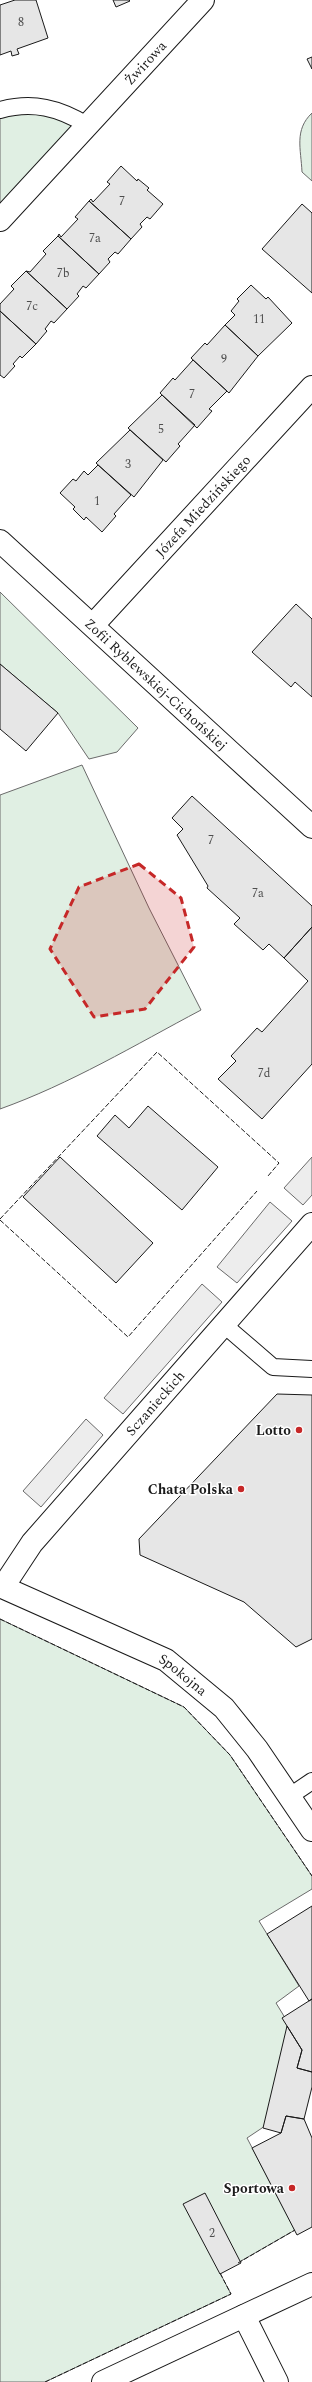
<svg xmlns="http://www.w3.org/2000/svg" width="312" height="2382" font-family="Spectral,serif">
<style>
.green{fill:#e0efe3;stroke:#6a6a6a}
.parking{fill:#ededed;stroke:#6a6a6a}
.building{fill:#e6e6e6;stroke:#1a1a1a}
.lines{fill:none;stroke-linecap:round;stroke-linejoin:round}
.service-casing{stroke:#1a1a1a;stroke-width:18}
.minor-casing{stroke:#1a1a1a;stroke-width:24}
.service{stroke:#fff;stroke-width:16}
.minor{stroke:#fff;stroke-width:22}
.fence{stroke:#1a1a1a;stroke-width:1;stroke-dasharray:5 2;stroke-linecap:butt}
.marked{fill:#c62828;fill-opacity:0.2;stroke:#c62828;stroke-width:3;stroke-dasharray:8 5;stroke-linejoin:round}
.poi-dot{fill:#c62828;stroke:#fff;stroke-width:1.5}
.labels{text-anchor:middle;stroke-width:3;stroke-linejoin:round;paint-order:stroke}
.number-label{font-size:12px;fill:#4d4d4d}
.street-label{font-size:14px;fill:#1a1a1a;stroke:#fff}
.poi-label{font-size:14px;font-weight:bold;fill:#1a1a1a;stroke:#fff;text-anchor:end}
</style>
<rect width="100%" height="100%" fill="#fff"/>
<path class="green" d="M 16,107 L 87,125 L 0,220 L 0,110 Z
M 312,113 L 312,181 L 302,172 C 301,149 294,130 312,113 Z
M 0,592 L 138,728 L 117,752 L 89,759 L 58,713 L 0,664 Z
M 82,765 L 149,908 L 201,1010 C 135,1045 70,1084 0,1109 L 0,795 Z
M 0,1619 L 184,1707 L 230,1755 L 312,1876 L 312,1889 L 259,1921 L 299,1986 L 276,2003 L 290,2026 L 265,2126 L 247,2138 L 295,2230 L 220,2273 L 231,2294 L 45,2382 L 0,2382 Z"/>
<path class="parking" d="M 312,1157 L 312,1195 L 303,1205 L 284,1188 Z
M 270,1202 L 292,1221 L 237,1283 L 217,1267 Z
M 202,1284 L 222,1302 L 123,1414 L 104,1398 Z
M 86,1419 L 103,1435 L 41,1507 L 23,1491 Z"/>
<path class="building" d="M 15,0 L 36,0 L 48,38 L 17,49 L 19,54 L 12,56 L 11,51 L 0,55 L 0,5 Z
M 113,0 L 129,0 L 130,1 L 116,7 Z
M 312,57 L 312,69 L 307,59 Z
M 121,166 L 137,181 L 138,179 L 149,188 L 147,190 L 163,204 L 150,219 L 147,217 L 140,224 L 142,227 L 131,239 L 89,201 L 91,199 L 93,202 L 110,184 L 107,182 Z
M 89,201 L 131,239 L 118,254 L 115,252 L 108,259 L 110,262 L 99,274 L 58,236 L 59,234 L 61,237 L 78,219 L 75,217 Z
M 302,204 L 312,213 L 312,293 L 262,249 Z
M 58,236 L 99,274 L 86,288 L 83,286 L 77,294 L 79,296 L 67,309 L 26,271 L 30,272 L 46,254 L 43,251 Z
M 26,271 L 67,309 L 54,323 L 51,321 L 45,329 L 47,331 L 36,344 L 0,311 L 0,304 L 14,289 L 11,286 Z
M 251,285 L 266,299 L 268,297 L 292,323 L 258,356 L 225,325 L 235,315 L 231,311 L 239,301 L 237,299 Z
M 0,311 L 36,344 L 22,358 L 20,356 L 13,364 L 15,366 L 4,378 L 0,375 Z
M 225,325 L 258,356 L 229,393 L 191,358 L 205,343 L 207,345 Z
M 193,360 L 227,391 L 209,409 L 212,411 L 197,428 L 160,393 L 173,378 L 175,380 Z
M 162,395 L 195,425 L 178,444 L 180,446 L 166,462 L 128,428 Z
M 130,430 L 163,460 L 134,497 L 96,463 Z
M 98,465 L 131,495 L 114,514 L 116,516 L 102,532 L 86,517 L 84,520 L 73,509 L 75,507 L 60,493 L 73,479 L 76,481 L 84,471 L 88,475 Z
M 296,604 L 312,619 L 312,697 L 295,682 L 291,687 L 252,652 Z
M 0,664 L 58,713 L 26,751 L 0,729 Z
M 192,796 L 312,906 L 312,927 L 284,958 L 269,944 L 263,950 L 234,924 L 240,918 L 207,888 L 208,886 L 177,835 L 183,829 L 172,818 Z
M 312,927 L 312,1064 L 262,1119 L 218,1079 L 236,1061 L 231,1056 L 257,1028 L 262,1032 L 308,981 L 284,958 Z
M 148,1106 L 218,1167 L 182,1210 L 97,1136 L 115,1115 L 129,1128 Z
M 60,1157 L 153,1243 L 116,1283 L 23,1197 Z
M 277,1394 L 312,1395 L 312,1639 L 296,1647 L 244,1602 L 140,1555 L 139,1539 Z
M 312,1906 L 312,1999 L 309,2001 L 267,1934 Z
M 312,1999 L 312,2072 L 297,2068 L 302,2050 L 282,2018 Z
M 287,2026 L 302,2050 L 297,2068 L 312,2072 L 312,2087 L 304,2119 L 286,2116 L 281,2133 L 263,2128 Z
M 286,2116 L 304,2119 L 312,2138 L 312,2227 L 297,2235 L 252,2148 L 281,2133 Z
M 205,2193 L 241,2263 L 220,2274 L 183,2204 Z"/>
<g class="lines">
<g class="service-casing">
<path id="service" d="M 0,110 C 33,101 59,108 87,125
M 223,1324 L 273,1367 L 312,1369
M 290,1796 L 312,1781"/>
</g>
<g class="minor-casing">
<g id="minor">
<path id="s1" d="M 0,220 L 203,0"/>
<path id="s2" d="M 0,541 L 312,827"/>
<path id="s3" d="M 93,625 L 312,387"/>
<path id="s4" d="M 0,1586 L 166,1660 L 224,1708 L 257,1749 L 312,1830"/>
<path id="s5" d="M 3,1587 L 32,1543 L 312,1224"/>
<path d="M 244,2316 L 277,2382"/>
<path d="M 103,2382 L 312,2284"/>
</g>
</g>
<use href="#service" class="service"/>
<use href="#minor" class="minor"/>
<path class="fence" d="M 0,1219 L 157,1052 L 279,1163 L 268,1176
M 0,1220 L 128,1337 L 257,1191
M 0,1619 L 184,1707 L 230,1755 L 312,1876
M 238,2263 L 295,2230
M 45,2382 L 231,2294 L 220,2273"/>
</g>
<path class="marked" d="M 139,864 L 181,898 L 194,947 L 145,1009 L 94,1017 L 50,949 L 79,887 Z"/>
<g class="poi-dot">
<circle cx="299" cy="1430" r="4"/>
<circle cx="241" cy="1489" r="4"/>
<circle cx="292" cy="2188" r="4"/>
</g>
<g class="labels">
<g class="number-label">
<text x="21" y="26">8</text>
<text x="122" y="205">7</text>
<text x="95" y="242">7a</text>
<text x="63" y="277">7b</text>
<text x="32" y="310">7c</text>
<text x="259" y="323">11</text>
<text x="224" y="363">9</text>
<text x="192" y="398">7</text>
<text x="161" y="433">5</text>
<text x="128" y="468">3</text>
<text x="97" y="505">1</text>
<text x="211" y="844">7</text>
<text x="258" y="897">7a</text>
<text x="264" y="1077">7d</text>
<text x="212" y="2237">2</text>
</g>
<g class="street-label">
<text dy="5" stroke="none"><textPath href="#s1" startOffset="214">Żwirowa</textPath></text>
<text dy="5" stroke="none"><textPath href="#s3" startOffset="162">Józefa Miedzińskiego</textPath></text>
<text dy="5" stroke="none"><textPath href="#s2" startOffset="212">Zofii Ryblewskiej-Cichońskiej</textPath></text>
<text dy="5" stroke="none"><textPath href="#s5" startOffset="239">Sczanieckich</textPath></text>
<text dy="5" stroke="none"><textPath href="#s4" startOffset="204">Spokojna</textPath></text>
</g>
<g class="poi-label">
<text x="291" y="1435">Lotto</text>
<text x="233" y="1494">Chata Polska</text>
<text x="284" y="2193">Sportowa</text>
</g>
</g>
</svg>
